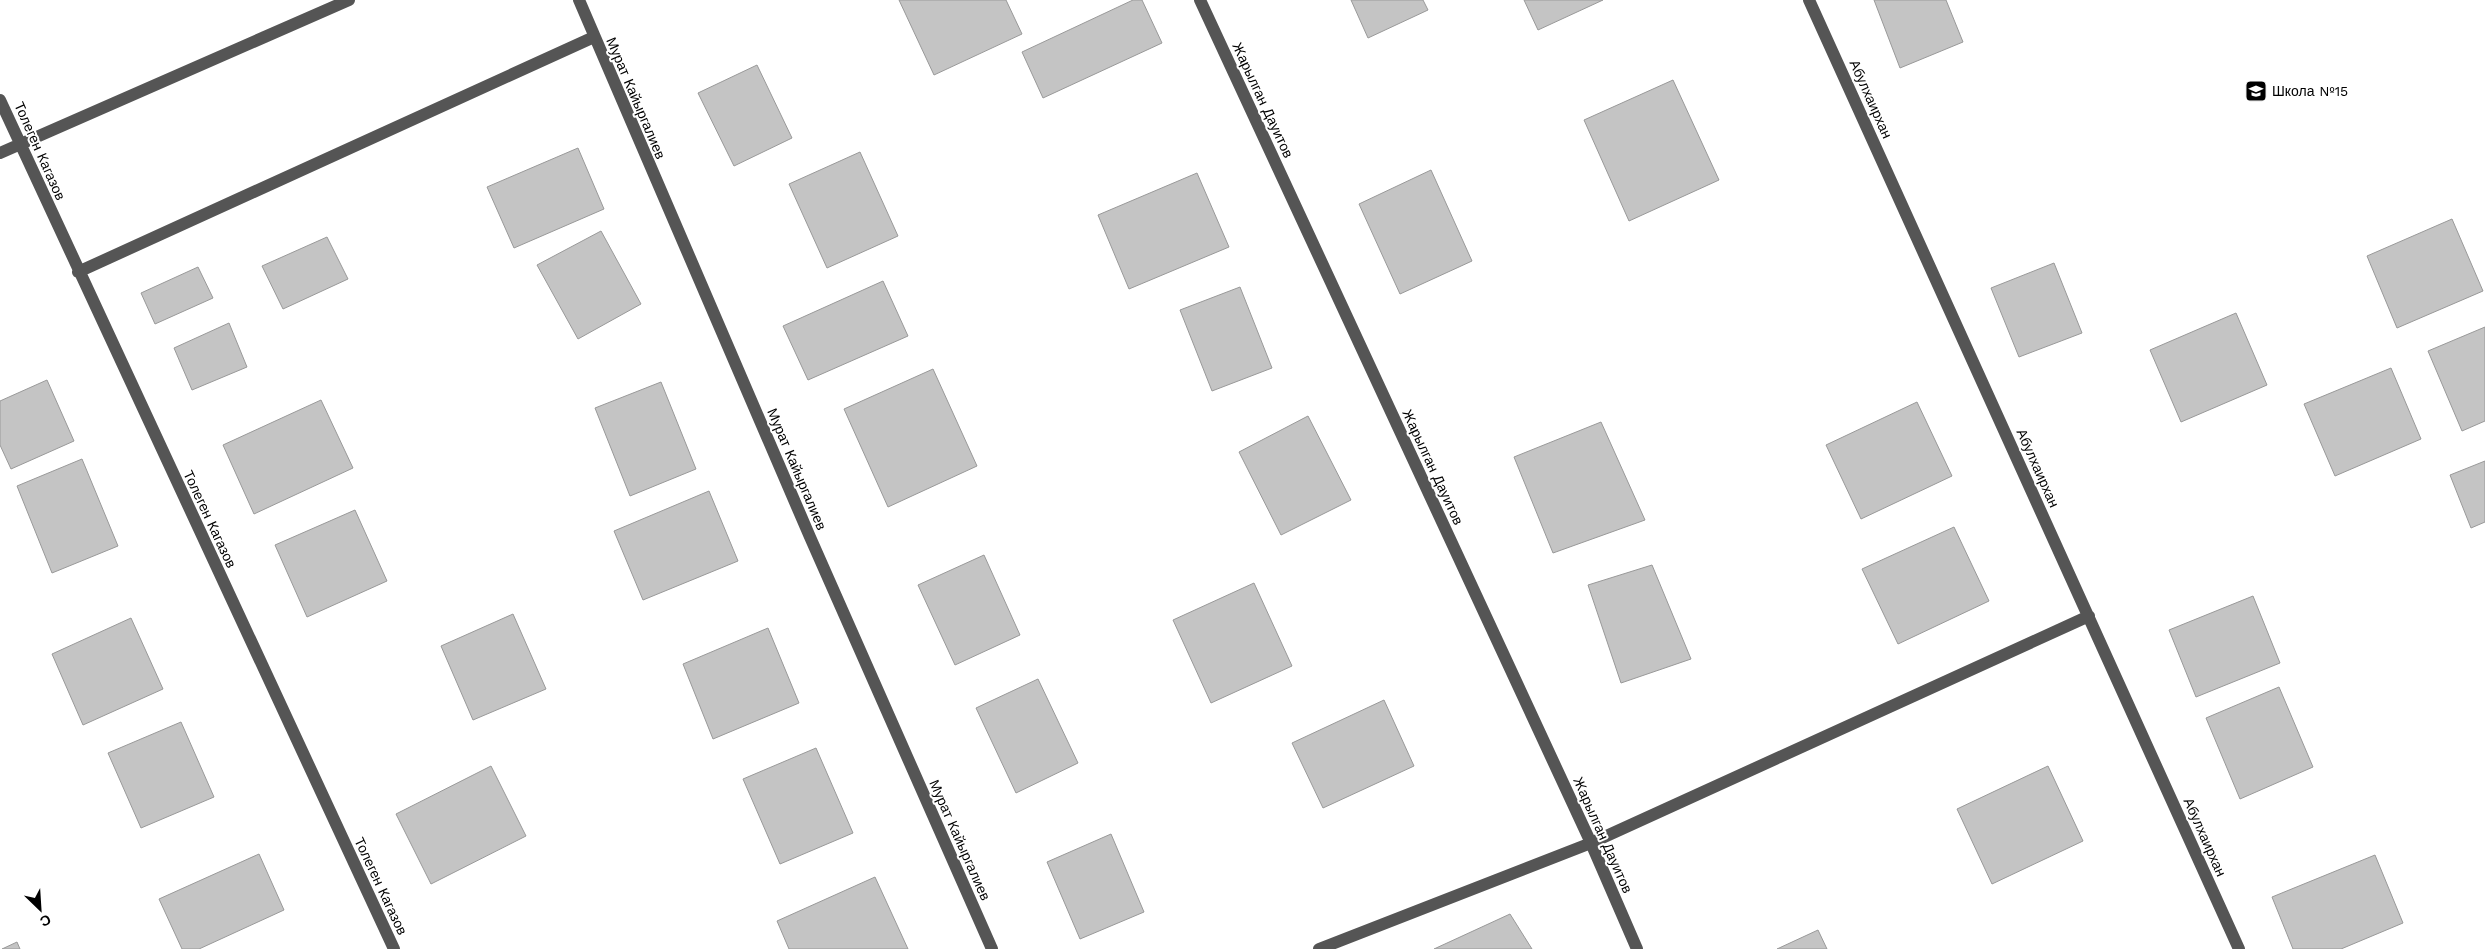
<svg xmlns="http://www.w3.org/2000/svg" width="2485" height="949" font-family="'Work Sans',sans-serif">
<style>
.building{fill:#c4c4c4;stroke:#999}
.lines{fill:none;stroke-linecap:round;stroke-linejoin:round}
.minor{stroke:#555;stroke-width:12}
.labels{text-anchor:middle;stroke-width:4;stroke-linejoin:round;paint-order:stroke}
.poi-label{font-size:14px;fill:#000;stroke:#fff;text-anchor:start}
.street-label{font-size:14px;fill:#000;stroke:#fff}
</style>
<rect width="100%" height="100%" fill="#fff"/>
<path class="building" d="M 899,0 L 1006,0 L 1022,34 L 934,75 Z
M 1133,0 L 1142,0 L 1162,43 L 1043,98 L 1022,52 Z
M 1351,0 L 1423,0 L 1428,10 L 1368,38 Z
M 1524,0 L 1603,0 L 1538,30 Z
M 1874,0 L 1946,0 L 1963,42 L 1900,68 Z
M 757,65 L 792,138 L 734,166 L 698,93 Z
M 1673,80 L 1719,180 L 1629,221 L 1584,120 Z
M 578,148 L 604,209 L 514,248 L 487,187 Z
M 860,152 L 898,236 L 827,268 L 789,184 Z
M 1431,170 L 1472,261 L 1400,294 L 1359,204 Z
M 1197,173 L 1229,247 L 1129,289 L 1098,215 Z
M 2452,219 L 2483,291 L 2397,328 L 2367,256 Z
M 601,231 L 641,304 L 578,339 L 537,265 Z
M 327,237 L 348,279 L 283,309 L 262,266 Z
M 2054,263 L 2082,333 L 2019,357 L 1991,288 Z
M 198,267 L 213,298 L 155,324 L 141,293 Z
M 883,281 L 908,336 L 808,380 L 783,326 Z
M 1240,287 L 1272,368 L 1212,391 L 1180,310 Z
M 2236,313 L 2267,385 L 2181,422 L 2150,350 Z
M 229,323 L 247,367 L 192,390 L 174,348 Z
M 2485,327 L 2485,421 L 2462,431 L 2428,351 Z
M 2391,368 L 2421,439 L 2335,476 L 2304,404 Z
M 933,369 L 977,466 L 888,507 L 844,409 Z
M 47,380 L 74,441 L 11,469 L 0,445 L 0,401 Z
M 661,382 L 696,469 L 630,496 L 595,408 Z
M 321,400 L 353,468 L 254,514 L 223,445 Z
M 1917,402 L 1952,476 L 1861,519 L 1826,445 Z
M 1308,416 L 1351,500 L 1281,535 L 1239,452 Z
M 1601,422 L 1645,520 L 1553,553 L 1514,457 Z
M 82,459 L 118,546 L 52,573 L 17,486 Z
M 2485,461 L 2485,522 L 2471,528 L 2450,475 Z
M 709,491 L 738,561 L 643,600 L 614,531 Z
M 355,510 L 387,581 L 307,617 L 275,545 Z
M 1954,527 L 1989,601 L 1898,644 L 1862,569 Z
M 984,555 L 1020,635 L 955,665 L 918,585 Z
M 1652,565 L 1691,659 L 1621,683 L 1588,585 Z
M 1254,583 L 1292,666 L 1211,703 L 1173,620 Z
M 2253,596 L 2280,663 L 2196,697 L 2169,630 Z
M 513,614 L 546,689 L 473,720 L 441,646 Z
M 131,618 L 163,689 L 83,725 L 52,654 Z
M 768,628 L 799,703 L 713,739 L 683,664 Z
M 1038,679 L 1078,763 L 1016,793 L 976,708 Z
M 2279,687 L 2313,767 L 2240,799 L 2206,718 Z
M 1384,700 L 1414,766 L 1323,808 L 1292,743 Z
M 181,722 L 214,797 L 141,828 L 108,753 Z
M 816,748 L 853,833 L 780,864 L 743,779 Z
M 491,766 L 526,836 L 431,884 L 396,814 Z
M 2048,766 L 2083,841 L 1992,884 L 1957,809 Z
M 1111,834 L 1144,912 L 1080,939 L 1047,862 Z
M 259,854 L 284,910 L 199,949 L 182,949 L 159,899 Z
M 2375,855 L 2403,923 L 2341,949 L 2293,949 L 2272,897 Z
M 875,877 L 908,949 L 789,949 L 777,921 Z
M 1510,914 L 1532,949 L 1434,949 Z
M 1818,930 L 1827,949 L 1777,949 Z
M 17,942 L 20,949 L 2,949 Z"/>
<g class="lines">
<path class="minor" d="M 579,0 L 810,537 L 992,949
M 1200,0 L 1591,843 L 1637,949
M 1809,0 L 2239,949
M 0,100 L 394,949
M 0,153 L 349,0
M 78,272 L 594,37
M 1319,949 L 1591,843 L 2089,616"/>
</g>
<defs>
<g id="school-square" transform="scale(1.125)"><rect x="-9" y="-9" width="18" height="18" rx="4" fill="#000" stroke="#fff"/><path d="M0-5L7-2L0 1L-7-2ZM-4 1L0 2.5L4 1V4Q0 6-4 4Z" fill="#fff"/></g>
</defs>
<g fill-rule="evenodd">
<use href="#school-square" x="2256" y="91"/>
</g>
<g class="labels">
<g class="poi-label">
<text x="2272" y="96">Школа №15</text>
</g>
<g class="street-label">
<text transform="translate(636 98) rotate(67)" y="5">Мурат Кайыргалиев</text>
<text transform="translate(1871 99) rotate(66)" y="5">Абулхаирхан</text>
<text transform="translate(1263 100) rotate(65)" y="5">Жарылган Дауитов</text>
<text transform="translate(40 151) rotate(66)" y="5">Толеген Кагазов</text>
<text transform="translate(1433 467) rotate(65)" y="5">Жарылган Дауитов</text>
<text transform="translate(2038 468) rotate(66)" y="5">Абулхаирхан</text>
<text transform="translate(797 469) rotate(67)" y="5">Мурат Кайыргалиев</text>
<text transform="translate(210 519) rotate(65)" y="5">Толеген Кагазов</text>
<text transform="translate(1603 835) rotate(66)" y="5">Жарылган Дауитов</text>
<text transform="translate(2205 837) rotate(66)" y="5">Абулхаирхан</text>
<text transform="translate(960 840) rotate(66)" y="5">Мурат Кайыргалиев</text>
<text transform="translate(381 886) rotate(65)" y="5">Толеген Кагазов</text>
</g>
</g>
<g transform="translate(40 909) rotate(155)" stroke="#ffffff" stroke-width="4" paint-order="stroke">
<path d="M0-4L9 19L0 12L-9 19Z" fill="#000000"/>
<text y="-8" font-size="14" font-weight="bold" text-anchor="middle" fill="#000000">С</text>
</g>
</svg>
